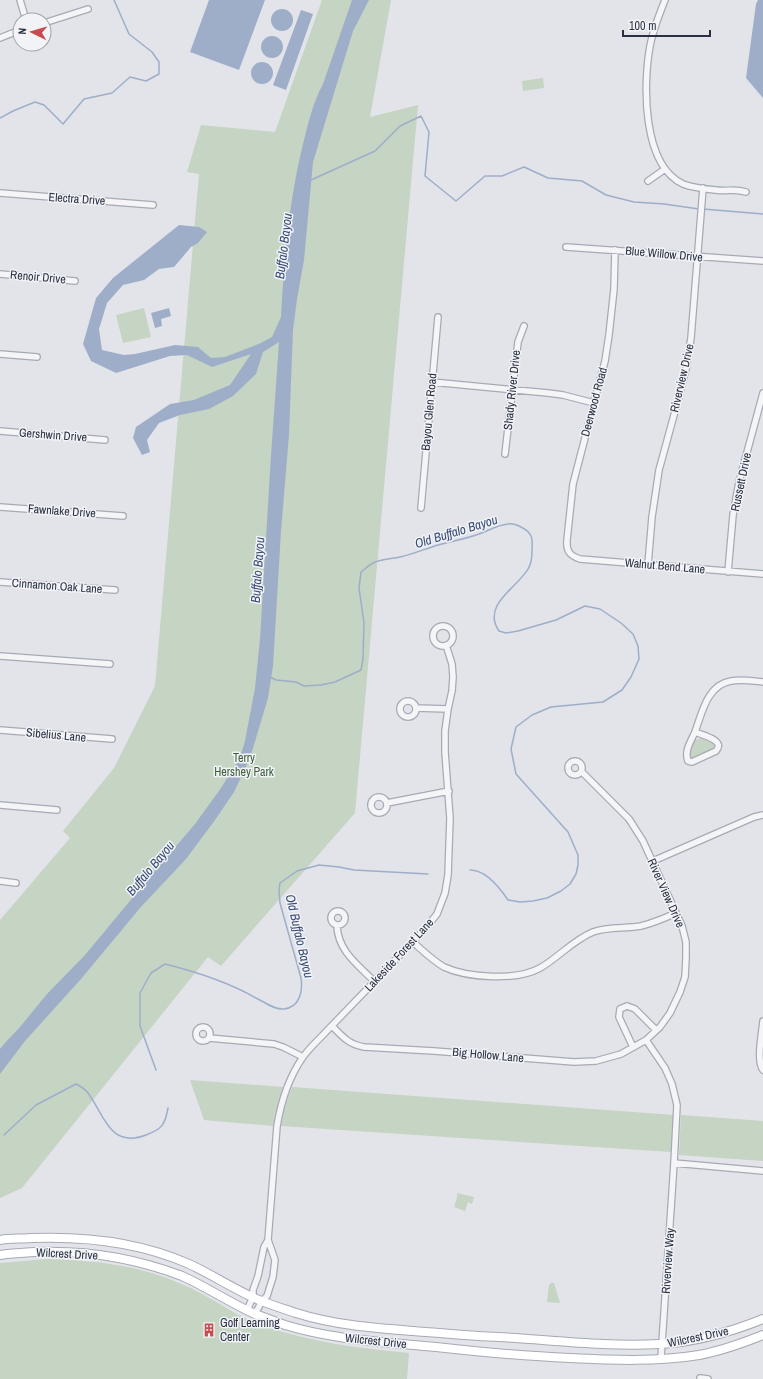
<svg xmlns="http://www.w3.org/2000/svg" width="763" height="1379" font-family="'Archivo Narrow',sans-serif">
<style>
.green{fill:#c5d4c3}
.water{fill:#9eaec9}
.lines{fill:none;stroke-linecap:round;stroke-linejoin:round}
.stream{stroke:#9eaec9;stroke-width:1.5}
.street-casing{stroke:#a7aab4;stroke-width:8}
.secondary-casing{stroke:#a7aab4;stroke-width:10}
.street{stroke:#f5f5f8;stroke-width:5.5}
.secondary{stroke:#fff;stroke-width:8}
.labels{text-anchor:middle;stroke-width:3;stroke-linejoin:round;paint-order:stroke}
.street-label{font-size:12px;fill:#2a3041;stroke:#f1f3f7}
.park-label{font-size:12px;fill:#3b5d38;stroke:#f1f3f7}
.poi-label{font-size:12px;fill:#2a3041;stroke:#f1f3f7;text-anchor:start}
.water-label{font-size:13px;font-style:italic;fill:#364a74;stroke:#f1f3f7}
</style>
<rect width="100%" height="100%" fill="#e2e4ea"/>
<path class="green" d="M 322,0 L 391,0 L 370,117 L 418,105 L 355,813 L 221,966 L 208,957 L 22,1188 L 0,1198 L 0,920 L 70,838 L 63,831 L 114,768 L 155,686 L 199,174 L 187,172 L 201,125 L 275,132 Z
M 543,78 L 544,88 L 523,91 L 522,81 Z
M 144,308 L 151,337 L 123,343 L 116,315 Z
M 701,738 L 714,743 L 715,748 L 693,758 L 691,758 L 689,754 L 695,740 Z
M 190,1080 L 284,1087 L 275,1114 L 273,1126 L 204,1120 Z
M 292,1087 L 674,1115 L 671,1152 L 281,1126 L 285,1106 Z
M 681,1115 L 763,1121 L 763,1161 L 679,1155 Z
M 457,1193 L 474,1197 L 472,1204 L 468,1202 L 465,1211 L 454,1207 L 457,1198 Z
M 48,1259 C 96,1261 134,1264 179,1283 C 196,1290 212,1299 228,1309 C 235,1313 242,1317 249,1320 C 300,1341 355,1348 409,1353 L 407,1379 L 0,1379 L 0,1263 Z
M 551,1283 L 554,1283 L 560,1303 L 547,1302 L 549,1285 Z"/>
<path class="water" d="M 209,0 L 265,0 L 239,70 L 190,52 Z
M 352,0 L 369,0 L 353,31 L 313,162 L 304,260 L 297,299 L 293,330 L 289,435 L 281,531 L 273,666 L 268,698 L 250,758 L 234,792 L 215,820 L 186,859 L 140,908 L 81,979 L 25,1041 L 0,1074 L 0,1049 L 4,1044 L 20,1027 L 47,994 L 85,955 L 154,872 L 195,824 L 221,788 L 236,764 L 241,754 L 245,741 L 255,688 L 260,639 L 271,455 L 279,342 L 263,352 L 256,374 L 233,396 L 209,409 L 180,415 L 159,423 L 147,440 L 150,452 L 142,455 L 133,438 L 136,427 L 170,404 L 194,400 L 230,385 L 251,354 L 212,367 L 187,355 L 170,356 L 116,373 L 91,361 L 83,344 L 96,298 L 113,278 L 179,225 L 199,227 L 207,232 L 198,243 L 191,247 L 174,267 L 159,269 L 144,280 L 123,285 L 107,303 L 99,329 L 102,350 L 124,355 L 135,354 L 175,345 L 198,347 L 211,358 L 225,357 L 261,343 L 272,337 L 281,317 C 284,259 289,201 303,144 C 308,124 313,102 323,84 Z
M 758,0 L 763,0 L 763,98 L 746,78 L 756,4 Z
M271 20a11 11 0 1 1 22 0a11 11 0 1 1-22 0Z
M 301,10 L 313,14 L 286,90 L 273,85 Z
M261 47a11 11 0 1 1 22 0a11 11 0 1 1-22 0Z
M251 73a11 11 0 1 1 22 0a11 11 0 1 1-22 0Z
M 169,308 L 171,316 L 161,319 L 162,326 L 155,328 L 151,313 Z"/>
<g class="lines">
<path class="stream" d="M 0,118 L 13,111 L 35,102 L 44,105 L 63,124 L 84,99 L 112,93 L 130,77 L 146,81 L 159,74 L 159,62 L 152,52 L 129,34 L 114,0
M 311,180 L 375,151 L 400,126 L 421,116 L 429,132 L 425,176 L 456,201 L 485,176 L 502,176 L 524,167 L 548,178 L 582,181 L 606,195 L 634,202 L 664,204 L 699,209
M 703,209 L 763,214
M 270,677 L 276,680 L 296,682 L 304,686 L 321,685 L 335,682 L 361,670 L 363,659 L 364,623 L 359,588 L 361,572 C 365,569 369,565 373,563 C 381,559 391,559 400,557 C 413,554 425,549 438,545 C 451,541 466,539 479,534 C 488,531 497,525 508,524 C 515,523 528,529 531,536 C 533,540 532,546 532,551 C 532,557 532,563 528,569 C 518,587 481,605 499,631 L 506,633 L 518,631 L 556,620 L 585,606 L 600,609 L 621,623 L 633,634 L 638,646 L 639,659 L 631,677 L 622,690 L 603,702 L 551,707 L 532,715 L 516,727 L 511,749 L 516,774 L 568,832 L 578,855 L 578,865 L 576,874 L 570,884 L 561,891 L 547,898 L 533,901 L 520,902 L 508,900 C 500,888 486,870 470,870
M 156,1070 L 140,1026 L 140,993 L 151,973 L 165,964 C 197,972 228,982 256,998 C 265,1002 274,1010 284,1009 C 300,1007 303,991 301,978 L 280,903 L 279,890 L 280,883 L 297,871 L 319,865 L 339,867 L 354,870 L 428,874
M 4,1135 L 36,1105 L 76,1084 C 80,1086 85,1089 88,1093 C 104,1114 109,1149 146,1135 C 162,1129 165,1125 168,1108"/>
<g class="street-casing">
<path id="street" d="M 20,0 L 26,20
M 665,0 C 659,15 653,30 650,46 C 643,84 642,165 683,184 C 693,188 705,189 716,190 C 727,192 733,188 746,192
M 44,23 L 88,9
M 0,38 L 20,30
M 648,181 L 665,169
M 0,193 L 153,205
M 566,247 L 763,261
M 615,250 L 614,289 L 609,335 L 605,361 L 573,484 L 567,540 C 566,551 570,556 580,559 L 763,574
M 0,274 L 75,281
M 0,354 L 37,357
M 432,382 L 548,393 L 563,395 L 594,403
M 0,431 L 105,440
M 505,454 L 518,342 L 524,326
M 0,507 L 123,516
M 421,508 L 438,317
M 648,565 L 652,517 L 659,470 L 677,404 L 686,369 L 691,338 L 703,188
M 728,572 L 733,515 L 739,482 L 763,393
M 0,582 L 115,590
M433 636a10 10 0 1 1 20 0a10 10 0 1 1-20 0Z
M 0,656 L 110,664
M400 709a8 8 0 1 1 16 0a8 8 0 1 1-16 0Z
M 416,708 L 448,709
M 0,730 L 112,739
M 695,732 C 702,713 707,685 731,681 C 742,679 753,681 763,682
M 695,732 C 702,735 726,740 716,751 L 692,762 L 688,761 C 684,751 691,741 695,732 Z
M568 768a7 7 0 1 1 14 0a7 7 0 1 1-14 0Z
M371 805a8 8 0 1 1 16 0a8 8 0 1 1-16 0Z
M 387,803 L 449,791
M 0,805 L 57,810
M 653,861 L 754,817 L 763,815
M 0,881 L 16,883
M331 918a7 7 0 1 1 14 0a7 7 0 1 1-14 0Z
M 337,926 C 338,951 358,965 375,982
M 413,942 C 423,951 432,960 444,967 C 468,978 517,981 540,968 C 558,958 573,940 593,932 C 609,926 625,929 641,926 C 653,923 665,918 676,913
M 763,1021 C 762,1033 756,1061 763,1070
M 332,1026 C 343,1037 348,1044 364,1047 L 434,1051 L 574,1062 L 596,1061 L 621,1054 L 646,1040 L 660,1027 L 670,1013 L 680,992 L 685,977 L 686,958 L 686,942 L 682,926 L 643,841 L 629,819 L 582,772
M196 1034a7 7 0 1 1 14 0a7 7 0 1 1-14 0Z
M 209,1038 L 274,1044 L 283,1047 L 303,1057
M 646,1040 L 665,1068 L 672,1084 L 677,1105 L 674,1163 L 661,1358
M 633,1047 L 619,1017 L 620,1009 L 627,1006 L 635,1009 L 656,1030
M 674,1163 L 763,1171
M 247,1310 L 253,1297 L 253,1290 L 258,1276 L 264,1247 L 268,1240
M 255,1314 L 262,1301 L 267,1296 L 273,1277 L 275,1260 L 268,1240 L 277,1126 C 281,1102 289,1077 303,1057 C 308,1050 314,1044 320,1038 L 425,929 L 437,914 L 445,893 L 448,875 L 450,818 L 445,752 L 445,731 L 448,709 L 452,691 L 453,677 L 452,664 L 446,645
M 700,1378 L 708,1379"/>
</g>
<g class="secondary-casing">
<path id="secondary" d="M 0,1240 C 10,1238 21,1239 31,1238 C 85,1236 140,1242 189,1264 C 213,1275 235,1290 259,1300 C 271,1305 284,1309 296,1313 C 334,1325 374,1328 413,1331 C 442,1333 470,1336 499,1337 C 553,1340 606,1347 660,1344 C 695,1342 731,1332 763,1319
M 0,1255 C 12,1253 23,1253 35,1252 C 85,1250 135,1258 182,1276 C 207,1287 230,1303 255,1314 C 265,1318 275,1321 285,1325 C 334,1340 385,1342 436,1347 C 481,1352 525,1356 570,1358 C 612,1360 657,1362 699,1355 C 721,1351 743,1343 763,1335"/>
</g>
<use href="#street" class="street"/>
<use href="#secondary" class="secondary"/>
</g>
<defs>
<g id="building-bare" transform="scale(1.08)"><path d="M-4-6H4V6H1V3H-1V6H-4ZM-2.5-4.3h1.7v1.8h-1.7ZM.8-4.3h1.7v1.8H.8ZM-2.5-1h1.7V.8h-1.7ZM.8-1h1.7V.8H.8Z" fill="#ca4b4f" stroke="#f1f3f7" stroke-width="2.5" paint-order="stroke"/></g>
</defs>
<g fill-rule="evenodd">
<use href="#building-bare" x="209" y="1330"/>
</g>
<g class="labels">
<g class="street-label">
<text transform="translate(77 199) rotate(4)" y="4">Electra Drive</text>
<text transform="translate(664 254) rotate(5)" y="4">Blue Willow Drive</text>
<text transform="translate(38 277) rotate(5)" y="4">Renoir Drive</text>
<text transform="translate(682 378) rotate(-77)" y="4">Riverview Drive</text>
<text transform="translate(512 390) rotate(-84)" y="4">Shady River Drive</text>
<text transform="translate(594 402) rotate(-75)" y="4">Deerwood Road</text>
<text transform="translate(429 412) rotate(-85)" y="4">Bayou Glen Road</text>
<text transform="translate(53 435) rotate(4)" y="4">Gershwin Drive</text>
<text transform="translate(741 482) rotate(-78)" y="4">Russett Drive</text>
<text transform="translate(62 511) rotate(4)" y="4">Fawnlake Drive</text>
<text transform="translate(665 566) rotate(5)" y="4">Walnut Bend Lane</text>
<text transform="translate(57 586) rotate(4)" y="4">Cinnamon Oak Lane</text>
<text transform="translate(56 735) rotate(5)" y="4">Sibelius Lane</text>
<text transform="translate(666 893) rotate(66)" y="4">River View Drive</text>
<text transform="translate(399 955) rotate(-47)" y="4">Lakeside Forest Lane</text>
<text transform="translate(488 1055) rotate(5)" y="4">Big Hollow Lane</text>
<text transform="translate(67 1254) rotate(3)" y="4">Wilcrest Drive</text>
<text transform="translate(668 1261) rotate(-86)" y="4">Riverview Way</text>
<text transform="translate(698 1337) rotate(-12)" y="4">Wilcrest Drive</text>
<text transform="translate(376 1341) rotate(6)" y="4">Wilcrest Drive</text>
</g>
<g class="park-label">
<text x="244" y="762">Terry<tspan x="244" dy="14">Hershey Park</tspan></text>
</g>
<g class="poi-label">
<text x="220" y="1327">Golf Learning<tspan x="220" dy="14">Center</tspan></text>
</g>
<g class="water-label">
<text transform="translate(283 246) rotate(-83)" y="5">Buffalo Bayou</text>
<text transform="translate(456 531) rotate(-17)" y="5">Old Buffalo Bayou</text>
<text transform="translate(257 570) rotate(-86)" y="5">Buffalo Bayou</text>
<text transform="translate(150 868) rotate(-50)" y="5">Buffalo Bayou</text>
<text transform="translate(300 936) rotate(77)" y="5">Old Buffalo Bayou</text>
</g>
</g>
<g transform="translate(32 32) rotate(275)"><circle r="19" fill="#f1f3f7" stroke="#a1a5ae"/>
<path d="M0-3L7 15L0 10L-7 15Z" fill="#ca4b4f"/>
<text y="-6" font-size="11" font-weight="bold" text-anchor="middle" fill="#2a3041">N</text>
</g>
<path d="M623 30v6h87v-6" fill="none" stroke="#2a3041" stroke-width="2"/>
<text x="629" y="30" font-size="12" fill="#2a3041" stroke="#f1f3f7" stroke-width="3" paint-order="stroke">100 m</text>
</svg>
